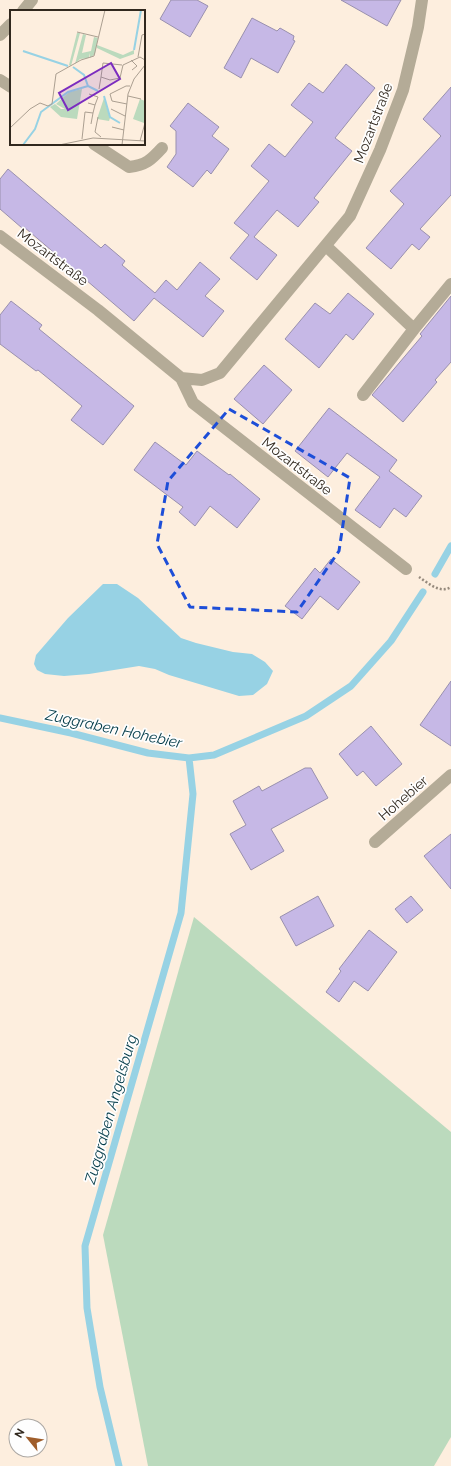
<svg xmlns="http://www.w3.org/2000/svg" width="451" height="1466" font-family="Raleway,sans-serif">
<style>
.green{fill:#bbdabd}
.water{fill:#97d2e4}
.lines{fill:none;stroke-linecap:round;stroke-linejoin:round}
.stream{stroke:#97d2e4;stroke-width:7}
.building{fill:#c6b8e6;stroke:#9990ae}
.path{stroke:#968a7d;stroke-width:2.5;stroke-dasharray:2 2;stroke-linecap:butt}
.minor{stroke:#b4ab97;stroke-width:12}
.marked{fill:none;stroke:#1d4ed8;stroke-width:3;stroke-dasharray:8 5;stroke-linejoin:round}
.labels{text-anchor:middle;stroke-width:3.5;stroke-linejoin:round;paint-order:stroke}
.street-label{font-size:14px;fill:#31281e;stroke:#fefefe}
.water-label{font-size:15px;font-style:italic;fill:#043c49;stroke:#fefefe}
.inset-river{fill:none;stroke:#97d2e4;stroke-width:2}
.inset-road{fill:none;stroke:#ab9f91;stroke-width:1}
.view{fill:#7b2cbf;fill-opacity:0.15;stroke:#7b2cbf;stroke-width:2}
.inset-edge{fill:none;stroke:#31281e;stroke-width:2}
</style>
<rect width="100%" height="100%" fill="#fdeede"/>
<path class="green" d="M 194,917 L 451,1132 L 451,1437 L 434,1466 L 148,1466 L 103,1235 Z"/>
<path class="water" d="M 103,584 L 117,584 L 138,598 L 181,638 L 196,643 L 233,652 L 252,654 L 265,662 L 273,671 L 267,684 L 253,695 L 239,696 L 169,675 L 155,669 L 139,666 L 89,674 L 64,676 L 45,674 L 37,670 L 34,664 L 36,655 L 68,618 Z"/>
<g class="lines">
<path class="stream" d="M 435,574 L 451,546
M 0,718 L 71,733 L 148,753 L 189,758 L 214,755 L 306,716 L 351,686 L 391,641 L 423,592
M 119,1466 L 100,1387 L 87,1308 L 85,1246 L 181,913 L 193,794 L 189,758"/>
</g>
<path class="building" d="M 171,0 L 197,0 L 208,6 L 190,37 L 160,19 Z
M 341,0 L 401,0 L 387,26 Z
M 252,18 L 277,31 L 280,28 L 294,36 L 293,40 L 295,41 L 278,73 L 251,58 L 241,78 L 224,68 Z
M 346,64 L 375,88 L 335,138 L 352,151 L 314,198 L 319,202 L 298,227 L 277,210 L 254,237 L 277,255 L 257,280 L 230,258 L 249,235 L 234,223 L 269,181 L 251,166 L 269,144 L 285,157 L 313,122 L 291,105 L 309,83 L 323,93 Z
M 451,87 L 451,195 L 420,229 L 430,237 L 419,250 L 412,244 L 391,269 L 366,248 L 404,204 L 390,191 L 441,136 L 423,119 Z
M 188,103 L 219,127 L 212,136 L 229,149 L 211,174 L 207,170 L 193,187 L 167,167 L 176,154 L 176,131 L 170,126 Z
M 8,169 L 101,248 L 105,244 L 125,261 L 122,265 L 155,293 L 166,280 L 177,290 L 200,262 L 220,279 L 205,296 L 224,311 L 203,337 L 154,298 L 134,321 L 24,227 L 22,228 L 0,209 L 0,179 Z
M 348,293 L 374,314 L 353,340 L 346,334 L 319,368 L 285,339 L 315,303 L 330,314 Z
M 451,296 L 451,362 L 435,380 L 437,382 L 403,422 L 372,395 L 422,336 L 420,334 Z
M 11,301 L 42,325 L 39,329 L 134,406 L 103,445 L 71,420 L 82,406 L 38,370 L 36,371 L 0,344 L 0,315 Z
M 264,365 L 292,390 L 263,424 L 234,399 Z
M 329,408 L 397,460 L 389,471 L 422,496 L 406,517 L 394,508 L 380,528 L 355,510 L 380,477 L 347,453 L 328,477 L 295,451 Z
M 155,442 L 186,465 L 197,451 L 229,475 L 230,474 L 260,499 L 237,528 L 210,506 L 195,526 L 179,512 L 183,507 L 134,470 Z
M 331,559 L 360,582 L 338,610 L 320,596 L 302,619 L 285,606 L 315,568 L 320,573 Z
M 451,681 L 451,746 L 420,725 Z
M 371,726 L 402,764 L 376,786 L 363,771 L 357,776 L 339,754 Z
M 305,768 L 311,768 L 328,798 L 271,829 L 284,851 L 251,870 L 230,834 L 246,825 L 233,801 L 259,786 L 262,791 Z
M 451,834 L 451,889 L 424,856 Z
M 318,896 L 334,926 L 296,946 L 280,917 Z
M 411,896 L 423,910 L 407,923 L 395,909 Z
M 369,930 L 397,952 L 368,991 L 354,981 L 339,1002 L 326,992 L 341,971 L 339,969 Z"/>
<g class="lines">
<path class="path" d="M 419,577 C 428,583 440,594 451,587"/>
<path class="minor" d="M 23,11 L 32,0
M 0,35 L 11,24
M 0,80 L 11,87
M 94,144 L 129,167 C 146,165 151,160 162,148
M 0,236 L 98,310 L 181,378
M 326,246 L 414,329 L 363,395
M 414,329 L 451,284
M 406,569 L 193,403 L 181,378 L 202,380 L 220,373 L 350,216 L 380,150 L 403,90 L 418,27 L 422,0
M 375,842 L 451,775"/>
</g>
<path class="marked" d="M 229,409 L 350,478 L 339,551 L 297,612 L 190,607 L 157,544 L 168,481 Z"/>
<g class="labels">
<g class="street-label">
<text transform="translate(373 123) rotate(-69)" y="5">Mozartstraße</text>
<text transform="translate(53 257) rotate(37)" y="5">Mozartstraße</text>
<text transform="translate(297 466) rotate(38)" y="5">Mozartstraße</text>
<text transform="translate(403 798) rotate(-41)" y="5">Hohebier</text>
</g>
<g class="water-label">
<text transform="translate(114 729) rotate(12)" y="5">Zuggraben Hohebier</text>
<text transform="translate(111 1109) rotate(-74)" y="5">Zuggraben Angelsburg</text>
</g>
</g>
<g transform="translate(10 10)">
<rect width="135" height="135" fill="#fdeede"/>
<path d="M 67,23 L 70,23 L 61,56 L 59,55 ZM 73,24 L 76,25 L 72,43 L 81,41 L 84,27 L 88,28 L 85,44 L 80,48 L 80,43 L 79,48 L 70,49 L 65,54 ZM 87,35 L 113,45 L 124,40 L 124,44 L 110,49 L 87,38 ZM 72,79 L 67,109 L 51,107 L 40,97 L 45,94 L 51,99 L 55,99 L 46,94 L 59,82 ZM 94,88 L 100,108 L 99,111 L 87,109 ZM 130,89 L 135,91 L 134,113 L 123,109 Z" fill="#bbdabd"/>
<path class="inset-river" d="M 124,40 L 131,0M 13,41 L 58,56M 63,57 L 74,65 L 78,76 L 88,81M 94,86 L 100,107 L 110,113M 13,135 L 25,119 L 31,102 L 58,82 L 78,76"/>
<path class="inset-road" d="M 67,22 L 88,27M 128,47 L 132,25 L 135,24M 121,50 L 127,56 L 122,60M 91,67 L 93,53 L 112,55M 89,79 L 91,67 L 100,70 L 110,68 L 113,55 L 130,47 L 135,50M 79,84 L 88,87 L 85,95M 118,86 L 131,89M 78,93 L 85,95 L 83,103M 117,94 L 102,91 L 100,84 L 116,76 L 120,76M 101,99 L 115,106M 88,107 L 85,122 L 91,127M 102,117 L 114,120M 0,118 L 20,99 L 30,93 L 38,96 L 42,94 L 46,64 L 71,50 L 84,46 L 95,0M 72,129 L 75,102 L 83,103 L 81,114M 130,131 L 135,113M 49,135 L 83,128 L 135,131M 112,135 L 118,84 L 124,69 L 135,55"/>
<path class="view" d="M 101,53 L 110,69 L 58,100 L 49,83 Z"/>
<rect width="135" height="135" class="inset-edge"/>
</g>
<g transform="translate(28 1438) rotate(300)"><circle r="19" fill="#fefefe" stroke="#aca8a4"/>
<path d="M0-3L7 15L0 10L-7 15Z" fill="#9f5d2a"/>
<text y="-6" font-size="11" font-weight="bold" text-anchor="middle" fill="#31281e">N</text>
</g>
</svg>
